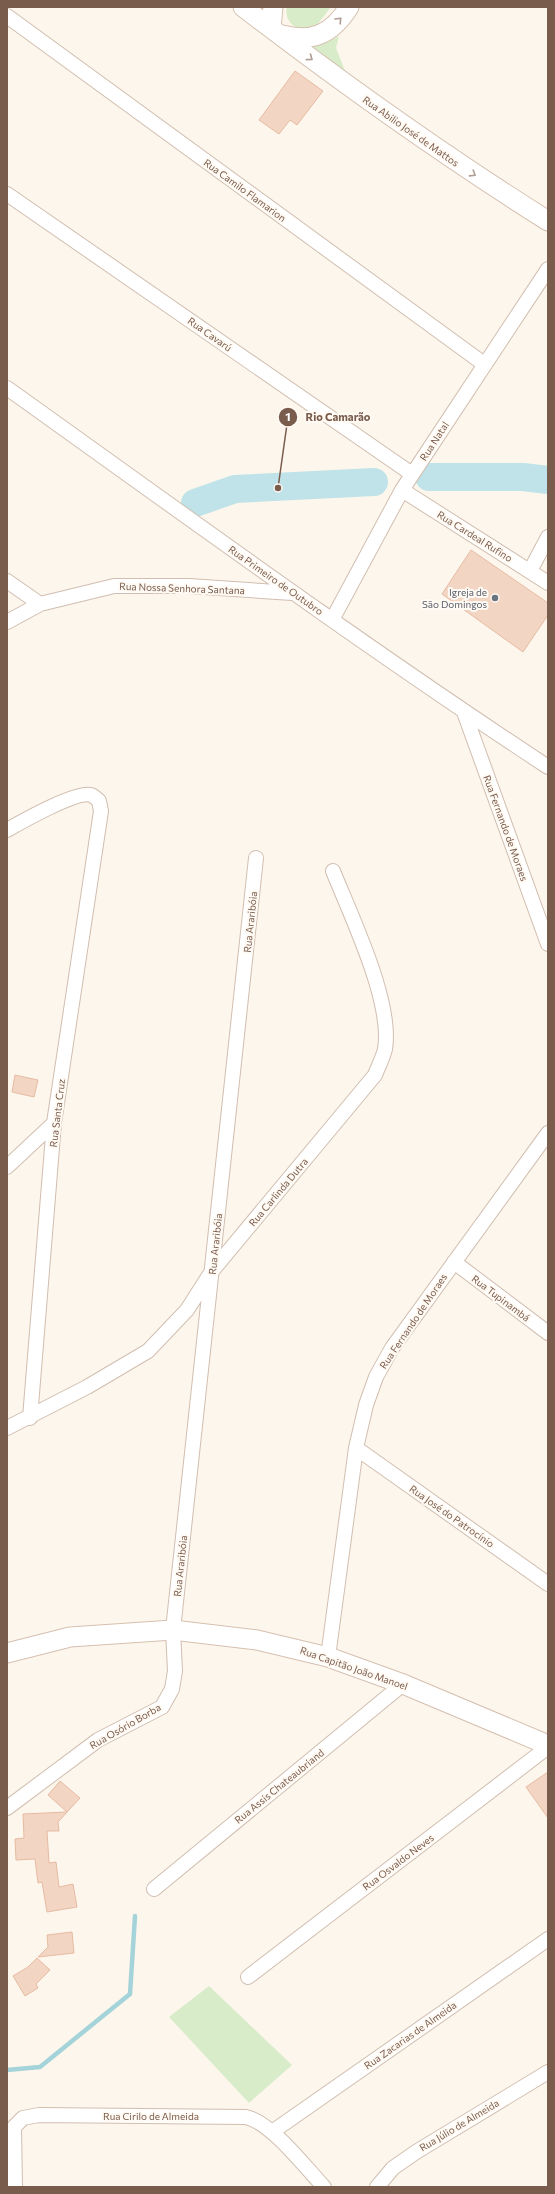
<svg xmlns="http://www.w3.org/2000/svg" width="555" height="2194" font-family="Commissioner,sans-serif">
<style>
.green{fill:#d8ecc9}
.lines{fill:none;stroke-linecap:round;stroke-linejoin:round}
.stream{stroke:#a5d3da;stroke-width:4.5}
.river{stroke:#bfe3e8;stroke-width:28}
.building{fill:#f3d5c3;stroke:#e6bba3}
.street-casing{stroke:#d1beb0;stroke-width:16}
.secondary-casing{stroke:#d6c0b0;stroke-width:21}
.street{stroke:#fff;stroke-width:14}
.secondary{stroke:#fff;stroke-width:19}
.oneway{stroke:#af9d94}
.worship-dot{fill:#6b7280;stroke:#fffaf3;stroke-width:1.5}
.labels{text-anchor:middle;stroke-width:4;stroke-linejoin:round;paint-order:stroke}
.street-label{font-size:10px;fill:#7a5c4d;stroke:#fffaf3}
.worship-label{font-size:10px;fill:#5b616d;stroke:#fffaf3;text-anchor:end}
.leader{fill:none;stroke:#7a5c4d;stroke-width:1.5}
.callout-dot{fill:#7a5c4d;stroke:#fffaf3;stroke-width:1.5}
.mark-label{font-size:12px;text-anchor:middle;font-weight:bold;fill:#fff}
.callout-label{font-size:11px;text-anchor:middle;font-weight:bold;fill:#7a5c4d;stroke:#fffaf3;stroke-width:4;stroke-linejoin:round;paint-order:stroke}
</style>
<rect width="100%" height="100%" fill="#fdf6ec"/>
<path class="green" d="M 287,7 L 331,7 C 326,13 321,21 315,26 C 300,35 283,23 287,7 Z
M 339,36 L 336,48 L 347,76 L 305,44 L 323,44 Z
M 209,1986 L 292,2065 L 249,2103 L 169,2017 Z"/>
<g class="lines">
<path class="stream" d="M 7,2070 L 40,2067 L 130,1994 L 135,1916"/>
<path class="river" d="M 429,477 L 523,477 L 548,480
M 195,503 L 235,489 L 374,482"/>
</g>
<path class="building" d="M 295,71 L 323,91 L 297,125 L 290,120 L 279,134 L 259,120 Z
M 471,550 L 548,603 L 548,615 L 523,652 L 442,594 Z
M 15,1075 L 38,1080 L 34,1097 L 12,1092 Z
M 548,1772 L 548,1818 L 526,1787 Z
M 60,1781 L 80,1798 L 58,1822 L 59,1831 L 47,1831 L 49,1863 L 56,1862 L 59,1887 L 73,1884 L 77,1907 L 47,1912 L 42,1882 L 38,1883 L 35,1859 L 16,1860 L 15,1839 L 24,1838 L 23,1814 L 67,1812 L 48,1795 Z
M 72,1932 L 74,1953 L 38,1957 L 48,1947 L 47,1935 Z
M 37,1958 L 50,1970 L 36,1984 L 38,1988 L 25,1996 L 13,1976 L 28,1967 Z"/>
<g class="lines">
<g class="street-casing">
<path id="street" d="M 7,16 L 484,364
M 7,194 L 412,474
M 7,388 C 186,516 364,646 548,767
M 402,490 L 548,583
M 530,571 L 548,537
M 7,581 L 40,604
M 332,620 L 402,490 L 548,269
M 7,622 L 40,604 L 114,586 L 189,586 L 292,593
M 464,712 L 548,944
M 7,830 C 21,822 77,790 91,795 C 94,796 97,799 99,801 L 101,811 L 54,1123 L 30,1418
M 7,1167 L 54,1123
M 454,1262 L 548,1333
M 7,1428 L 87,1387 L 148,1351 L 187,1310 L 212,1271 L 375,1075 C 378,1067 383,1058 385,1049 C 393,1002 351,916 333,871
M 356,1448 L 548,1584
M 328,1657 L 356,1448 L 366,1405 L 376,1377 L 392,1348 L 548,1133
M 7,1808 L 98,1740 L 162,1707 L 172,1689 L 175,1671 L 173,1630 L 256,858
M 154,1889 L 403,1684
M 248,1977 L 548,1747
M 272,2132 L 548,1939
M 15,2187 L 14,2127 L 23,2118 L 39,2115 L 246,2117 C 272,2123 305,2167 324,2187
M 377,2187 L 393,2168 L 416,2152 L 548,2072"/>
</g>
<g class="secondary-casing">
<path id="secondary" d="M 243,7 C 342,83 443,155 548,221
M 271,28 L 273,7
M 282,35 C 312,43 332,34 349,7
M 7,1653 L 70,1637 L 173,1630 L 257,1640 L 328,1657 L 403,1684 L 548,1745"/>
</g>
<use href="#street" class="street"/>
<use href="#secondary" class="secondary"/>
</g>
<defs><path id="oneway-chevron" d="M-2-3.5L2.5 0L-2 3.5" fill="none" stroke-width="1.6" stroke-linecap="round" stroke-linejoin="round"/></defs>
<g class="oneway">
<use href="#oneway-chevron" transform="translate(339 20) rotate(-47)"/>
<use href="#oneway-chevron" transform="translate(310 58) rotate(36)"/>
<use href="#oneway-chevron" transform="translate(473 174) rotate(32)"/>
</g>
<circle class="worship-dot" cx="495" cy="598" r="4"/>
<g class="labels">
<g class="street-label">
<text transform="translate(411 131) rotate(35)" y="4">Rua Abilio José de Mattos</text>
<text transform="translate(245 190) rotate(36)" y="4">Rua Camilo Flamarion</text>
<text transform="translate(210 334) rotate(35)" y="4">Rua Cavarú</text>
<text transform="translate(434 441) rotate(-57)" y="4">Rua Natal</text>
<text transform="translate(475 536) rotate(32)" y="4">Rua Cardeal Rufino</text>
<text transform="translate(276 580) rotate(35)" y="4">Rua Primeiro de Outubro</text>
<text transform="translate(182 588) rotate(2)" y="4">Rua Nossa Senhora Santana</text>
<text transform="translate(506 828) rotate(70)" y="4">Rua Fernando de Moraes</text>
<text transform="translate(250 922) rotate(-84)" y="4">Rua Araribóia</text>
<text transform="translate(57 1113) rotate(-83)" y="4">Rua Santa Cruz</text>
<text transform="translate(278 1192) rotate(-50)" y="4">Rua Carlinda Dutra</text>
<text transform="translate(215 1244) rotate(-84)" y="4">Rua Araribóia</text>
<text transform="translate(501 1298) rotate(37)" y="4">Rua Tupinambá</text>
<text transform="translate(413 1321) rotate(-56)" y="4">Rua Fernando de Moraes</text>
<text transform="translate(452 1516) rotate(35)" y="4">Rua José do Patrocínio</text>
<text transform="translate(180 1566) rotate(-84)" y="4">Rua Araribóia</text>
<text transform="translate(354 1668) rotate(19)" y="4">Rua Capitão João Manoel</text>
<text transform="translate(125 1726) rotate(-30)" y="4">Rua Osório Borba</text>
<text transform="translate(279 1786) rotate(-39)" y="4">Rua Assis Chateaubriand</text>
<text transform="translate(398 1862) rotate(-37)" y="4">Rua Osvaldo Neves</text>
<text transform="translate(410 2035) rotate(-35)" y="4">Rua Zacarias de Almeida</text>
<text x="151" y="2120">Rua Cirilo de Almeida</text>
<text transform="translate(459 2125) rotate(-31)" y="4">Rua Júlio de Almeida</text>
</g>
<g class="worship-label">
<text x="487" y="596">Igreja de<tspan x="487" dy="12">São Domingos</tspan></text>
</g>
</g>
<path class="leader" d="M278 488L288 417"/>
<g class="callout-dot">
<circle cx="278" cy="488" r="4"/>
<circle cx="288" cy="417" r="10"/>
</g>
<g class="mark-label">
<text x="288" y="421">1</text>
</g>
<g class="callout-label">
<text x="338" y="421">Rio Camarão</text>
</g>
<rect width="555" height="2194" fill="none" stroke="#7a5c4d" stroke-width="16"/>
</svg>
